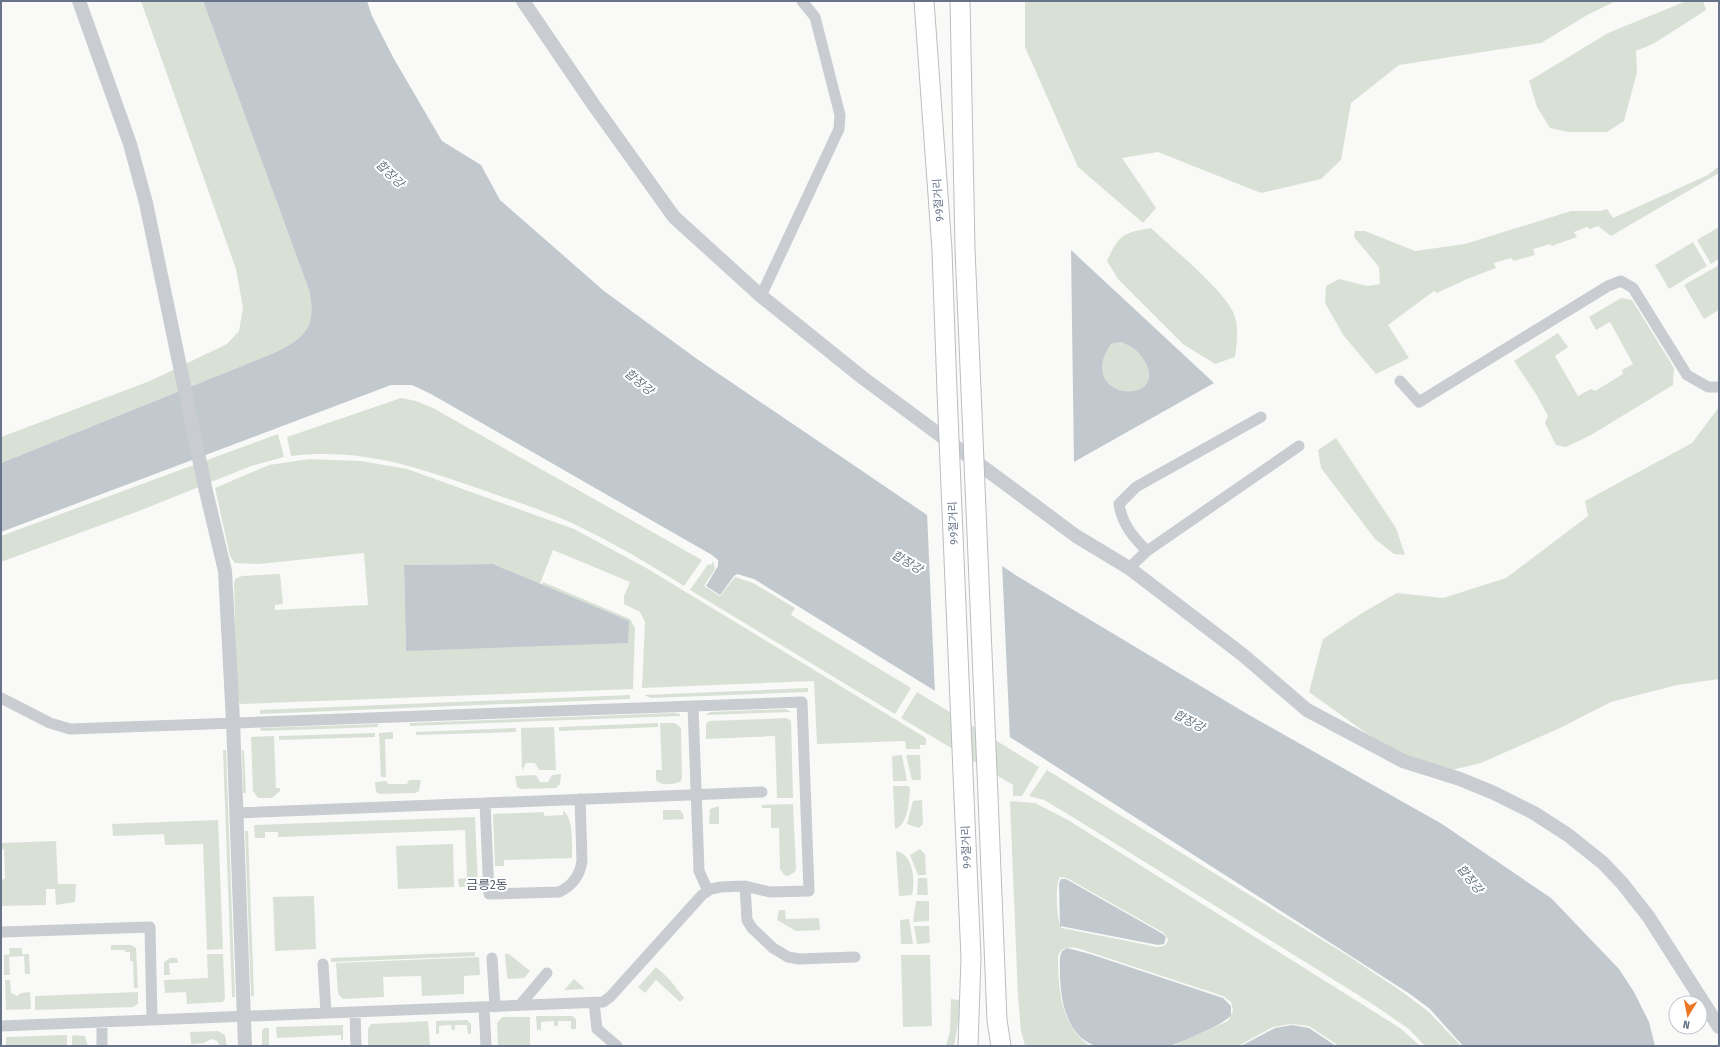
<svg xmlns="http://www.w3.org/2000/svg" width="1720" height="1047" font-family="'Fira Sans Condensed','Noto Sans KR',sans-serif">
<style>
.green{fill:#d9e1d7;fill-rule:evenodd}
.water{fill:#c1c9cf;fill-rule:evenodd}
.pier{fill:#f9f9f7}
.lines{fill:none;stroke-linecap:round;stroke-linejoin:round}
.trunk-casing{stroke:#bbbec2;stroke-width:21}
.minor{stroke:#c9ccd0;stroke-width:11}
.tertiary{stroke:#c9ccd0;stroke-width:14}
.trunk{stroke:#fff;stroke-width:19}
.trunk-bridge-casing{stroke:#bbbec2;stroke-width:21;stroke-linecap:butt}
.trunk-bridge{stroke:#fff;stroke-width:19}
.labels{text-anchor:middle;stroke-width:4;stroke-linejoin:round;paint-order:stroke}
.street-label{font-size:11px;fill:#677389;stroke:#fff}
.water-label{font-size:12px;font-style:italic;fill:#637583;stroke:#fff}
.quarter-label{font-size:13px;fill:#555e6e;stroke:#fff}
</style>
<rect width="100%" height="100%" fill="#f9f9f7"/>
<path class="green" d="M 141,1 L 203,1 L 309,290 C 317,326 306,338 274,353 L 1,463 L 1,437 L 150,381 L 227,344 L 239,331 L 243,308 L 236,269 Z
M 1025,1 L 1616,1 L 1589,14 L 1541,43 L 1399,65 L 1351,103 L 1341,160 L 1321,179 L 1261,193 L 1158,152 L 1122,158 L 1156,208 L 1143,223 L 1078,167 L 1025,47 Z
M 1703,1 L 1706,10 L 1653,44 L 1636,51 L 1637,72 L 1624,121 L 1607,132 L 1568,132 L 1550,128 L 1537,107 L 1529,81 L 1608,33 L 1684,2 Z
M 1719,166 L 1719,173 L 1611,236 L 1598,226 L 1590,229 L 1587,227 L 1574,232 L 1577,237 L 1552,246 L 1550,244 L 1533,249 L 1535,255 L 1514,261 L 1511,258 L 1494,263 L 1496,268 L 1467,279 L 1437,293 L 1434,291 L 1388,325 L 1409,358 L 1376,374 L 1344,336 L 1325,303 L 1326,286 L 1339,279 L 1367,286 L 1380,284 L 1379,267 L 1354,237 L 1355,231 L 1365,231 L 1415,251 L 1465,244 L 1571,211 L 1600,211 L 1607,209 L 1613,218 L 1708,175 Z
M 1719,227 L 1719,259 L 1711,264 L 1697,240 Z
M 1151,228 C 1171,247 1225,291 1234,314 C 1239,327 1237,343 1235,357 L 1215,364 L 1183,344 L 1118,279 L 1107,261 C 1119,235 1122,233 1151,228 Z
M 1693,242 L 1707,266 L 1669,289 L 1655,265 Z
M 1719,265 L 1719,310 L 1704,319 L 1684,285 Z
M 1621,298 L 1632,300 L 1674,368 L 1673,385 L 1591,435 L 1566,447 L 1556,445 L 1545,423 L 1548,416 L 1536,394 L 1514,361 L 1558,333 L 1568,347 L 1555,356 L 1578,396 L 1591,389 L 1595,391 L 1623,374 L 1622,370 L 1633,364 L 1610,322 L 1596,330 L 1589,317 Z
M 1121,342 C 1133,347 1142,352 1147,366 C 1163,407 1075,399 1111,344 Z
M 401,398 L 416,401 L 433,408 L 702,560 L 684,586 C 649,564 614,543 576,525 C 544,510 510,500 477,488 C 413,466 361,448 291,456 L 287,437 Z
M 1719,407 L 1719,679 L 1677,685 L 1611,702 L 1560,728 L 1481,763 L 1452,770 L 1406,756 L 1366,733 L 1309,692 L 1323,639 L 1362,613 L 1397,593 L 1443,598 L 1506,578 L 1588,516 L 1585,501 L 1692,443 Z
M 278,434 L 284,457 L 251,466 L 139,511 L 1,562 L 1,536 Z
M 1336,438 L 1396,528 L 1405,555 L 1394,554 L 1375,539 L 1321,468 L 1318,450 Z
M 309,459 L 361,461 L 407,469 L 574,529 L 648,569 L 926,738 L 926,745 L 920,745 L 920,749 L 906,749 L 905,741 L 817,744 L 814,681 L 642,688 L 645,622 L 640,612 L 624,604 L 624,596 L 630,582 L 553,550 L 540,584 L 493,564 L 404,565 L 406,651 L 542,584 L 543,582 L 630,619 L 635,628 L 633,689 L 240,704 L 237,697 L 234,583 L 235,579 L 242,576 L 280,574 L 283,604 L 275,605 L 275,610 L 368,605 L 364,553 L 259,564 L 235,563 L 230,556 L 215,488 L 269,465 Z
M 713,561 L 715,569 L 704,586 L 720,596 L 735,577 L 753,583 L 795,608 L 791,615 L 911,688 L 895,714 L 690,590 L 708,564 L 711,565 Z
M 808,688 L 808,692 L 651,698 L 644,695 Z
M 917,692 L 1039,767 L 1022,796 L 1013,796 L 1013,785 L 901,718 Z
M 630,695 L 630,699 L 260,714 L 260,710 Z
M 786,709 L 791,712 L 705,715 L 710,712 Z
M 674,713 L 680,714 L 680,716 L 410,726 L 410,723 Z
M 787,718 L 791,721 L 793,798 L 777,798 L 775,736 L 706,739 L 706,724 L 709,721 Z
M 658,723 L 658,727 L 559,731 L 559,727 Z
M 660,723 L 675,723 L 681,728 L 682,777 L 681,781 C 675,785 660,786 656,780 L 656,770 L 662,770 Z
M 378,724 L 378,727 L 261,731 L 260,728 Z
M 554,727 L 556,770 L 539,770 L 535,763 L 526,763 L 522,771 L 521,728 Z
M 516,728 L 516,732 L 416,735 L 416,732 Z
M 393,732 L 393,739 L 385,739 L 386,777 L 381,777 L 379,733 Z
M 375,733 L 375,737 L 279,740 L 279,736 Z
M 274,736 L 276,788 L 280,788 L 280,791 L 272,798 L 258,798 L 253,791 L 251,737 Z
M 223,750 L 226,750 L 235,997 L 232,997 Z
M 242,750 L 244,750 L 246,793 L 243,793 Z
M 902,755 L 907,781 L 893,781 L 892,756 Z
M 906,755 L 920,755 L 921,780 L 912,780 Z
M 1047,770 L 1350,957 L 1401,991 L 1429,1012 L 1461,1046 L 1425,1046 L 1409,1029 L 1371,1003 L 1071,816 L 1044,800 L 1029,796 Z
M 561,774 L 560,784 L 556,788 L 521,789 L 517,787 L 515,776 L 536,775 L 540,782 L 548,782 L 552,775 Z
M 409,780 L 421,780 L 419,791 L 415,793 L 381,794 L 376,792 L 375,782 L 386,781 L 388,784 L 407,784 Z
M 893,786 L 909,786 L 910,790 C 909,802 908,825 895,829 Z
M 922,800 L 923,824 L 919,828 L 907,824 L 913,801 Z
M 1010,801 L 1035,803 L 1068,820 L 1400,1028 L 1420,1046 L 1339,1046 L 1309,1026 L 1291,1024 L 1273,1027 L 1238,1046 L 1172,1046 L 1228,1021 L 1233,1011 L 1231,1002 L 1223,996 L 1077,948 C 1067,947 1061,947 1058,957 C 1058,989 1061,1027 1090,1046 L 1025,1046 L 1021,1031 L 1018,997 ZM 1060,877 L 1067,878 L 1164,933 L 1168,939 C 1167,945 1163,947 1157,947 L 1062,928 C 1056,923 1055,882 1060,877 Z
M 793,804 L 796,868 L 795,872 L 788,876 L 784,875 L 780,869 L 779,828 L 771,828 L 771,808 L 762,808 L 762,805 Z
M 719,806 L 719,824 L 709,824 L 710,809 Z
M 663,810 L 680,810 L 683,814 L 684,819 L 663,820 Z
M 563,811 C 574,817 572,846 572,858 L 504,860 L 504,866 L 495,866 L 493,814 L 544,812 L 544,816 L 563,815 Z
M 475,817 L 478,886 L 459,887 L 458,879 L 467,878 L 465,830 L 278,837 L 278,832 L 265,832 L 265,838 L 255,838 L 254,825 Z
M 218,820 L 223,949 L 207,950 L 203,844 L 165,845 L 164,834 L 113,836 L 112,824 Z
M 245,831 L 248,831 L 254,996 L 251,996 Z
M 56,841 L 58,884 L 76,884 L 75,902 L 56,905 L 55,889 L 46,889 L 46,905 L 1,906 L 1,880 L 5,879 L 4,849 L 1,849 L 1,843 Z
M 453,844 L 454,887 L 398,889 L 396,846 Z
M 920,849 L 925,854 L 926,875 L 918,875 L 910,855 Z
M 896,851 C 914,855 915,880 912,895 L 899,896 Z
M 918,878 L 927,878 L 928,895 L 917,895 Z
M 314,896 L 316,949 L 275,951 L 273,897 Z
M 916,901 L 929,901 L 929,921 L 913,922 Z
M 779,910 L 785,910 L 786,919 L 819,918 L 820,930 L 796,931 L 777,920 Z
M 909,919 L 913,944 L 901,944 L 900,920 Z
M 914,926 L 929,926 L 930,943 L 917,944 Z
M 111,945 L 131,945 L 136,948 L 138,988 L 134,988 L 133,961 L 130,961 L 130,952 L 125,952 L 125,950 L 111,950 Z
M 9,948 L 22,948 L 22,954 L 29,954 L 30,974 L 25,974 L 24,956 L 9,957 L 10,975 L 4,975 L 4,955 L 10,954 Z
M 475,952 L 475,956 L 331,962 L 331,958 Z
M 207,954 L 223,954 L 225,998 L 223,1002 L 187,1004 L 186,992 L 165,993 L 164,980 L 208,978 Z
M 505,954 L 509,954 L 530,971 L 524,978 L 509,979 L 507,977 Z
M 901,955 L 930,955 L 932,1026 L 903,1027 Z
M 479,957 L 480,975 L 464,976 L 464,994 L 422,996 L 421,976 L 383,977 L 384,997 L 343,999 L 338,994 L 336,963 Z
M 170,958 L 177,958 L 178,963 L 169,963 L 170,975 L 164,975 L 164,962 Z
M 656,967 L 670,980 L 684,998 L 680,1002 L 656,980 L 645,993 L 638,987 Z
M 574,979 L 585,989 L 564,990 Z
M 5,980 L 10,980 L 11,993 L 17,996 L 21,993 L 30,992 L 31,1009 L 6,1010 Z
M 138,992 L 138,1004 L 133,1007 L 35,1010 L 35,996 Z
M 951,999 L 959,1000 L 959,1018 L 954,1046 L 946,1046 L 950,1031 Z
M 536,1016 L 572,1016 L 576,1019 L 576,1029 L 571,1029 L 571,1021 L 558,1021 L 558,1026 L 554,1026 L 554,1021 L 541,1022 L 541,1030 L 537,1030 Z
M 502,1017 L 530,1017 L 530,1046 L 498,1046 L 497,1023 Z
M 467,1020 L 471,1024 L 471,1034 L 468,1034 L 467,1025 L 455,1025 L 455,1030 L 452,1030 L 451,1025 L 439,1026 L 439,1034 L 436,1034 L 436,1021 Z
M 428,1021 L 430,1046 L 368,1046 L 368,1029 L 371,1024 Z
M 343,1025 L 343,1040 L 341,1040 L 341,1035 L 277,1038 L 276,1027 Z
M 264,1028 L 269,1028 L 269,1046 L 262,1046 L 262,1031 Z
M 218,1031 L 225,1035 L 227,1046 L 220,1046 L 217,1041 L 211,1039 L 204,1043 L 191,1044 L 190,1032 Z
M 67,1035 L 67,1046 L 6,1046 L 6,1037 Z
M 74,1035 L 85,1036 L 88,1046 L 72,1046 L 72,1036 Z"/>
<path class="water" d="M 203,1 L 367,1 L 372,16 L 394,59 L 442,141 L 481,165 L 500,200 L 604,291 L 697,359 L 1017,576 L 1249,715 L 1442,824 L 1551,898 L 1619,969 L 1634,992 L 1649,1022 L 1655,1046 L 1463,1046 L 1430,1009 L 1410,994 L 1021,744 L 754,579 L 737,574 L 734,576 L 720,595 L 706,586 L 718,566 L 718,560 L 712,555 L 431,394 L 412,385 L 391,385 L 1,532 L 1,463 L 274,353 C 306,338 317,326 309,290 Z
M 1071,250 L 1214,383 L 1074,462 ZM 1121,342 C 1133,347 1142,353 1147,366 C 1163,407 1075,398 1111,344 Z
M 493,564 L 629,621 L 628,643 L 406,651 L 404,565 Z
M 1061,879 L 1066,879 L 1163,934 L 1166,937 L 1164,944 L 1158,945 L 1060,926 L 1059,883 Z
M 1067,948 L 1090,954 L 1223,998 L 1231,1006 L 1231,1015 C 1227,1023 1180,1043 1169,1046 C 1162,1047 1099,1047 1093,1045 C 1061,1032 1059,986 1060,957 L 1062,951 Z
M 1292,1025 L 1309,1028 L 1336,1046 L 1241,1046 L 1275,1028 Z"/>
<path class="pier" d="M 927,513 L 1002,563 L 1010,740 L 935,694 Z"/>
<g class="lines">
<g class="trunk-casing">
<path id="trunk" d="M 924,1 L 942,250 L 947,391
M 960,1 L 965,249 L 971,390
M 988,796 L 997,1020 L 1001,1046
M 964,797 L 971,958 L 968,1046"/>
</g>
<path class="minor" d="M 761,296 L 839,129 L 840,115 L 815,17 L 802,1
M 1400,381 L 1419,402 L 1608,286 L 1621,281 L 1633,288 L 1687,375 L 1708,387 L 1719,387
M 1147,551 C 1133,537 1122,524 1119,504 L 1136,487 L 1261,417
M 1129,568 L 1147,551 L 1299,446
M 1,698 L 50,723 L 70,729 L 802,702 L 809,891 L 770,892 L 745,886 L 721,887 L 711,889 L 702,895 L 610,997 L 603,1002 L 1,1026
M 693,706 L 699,871 L 708,891
M 485,803 L 489,894 L 559,892 C 572,886 580,875 582,861 L 580,799
M 236,813 L 762,792
M 745,886 L 747,920 L 752,928 L 773,948 L 788,957 L 799,959 L 855,957
M 1,932 L 150,927 L 152,1020
M 492,958 L 495,1007
M 323,964 L 326,1013
M 594,1003 L 597,1029 L 617,1046
M 520,1005 L 547,973
M 484,1007 L 486,1046
M 355,1012 L 356,1046
M 102,1022 L 102,1046"/>
<path class="tertiary" d="M 79,1 L 130,144 L 146,203 L 205,487 L 225,571 L 233,721 L 245,1046
M 523,1 L 593,104 L 674,217 L 761,296 L 863,378 L 1076,536 L 1129,568 L 1243,655 L 1307,710 L 1403,761 L 1460,779 L 1494,793 L 1534,813 L 1568,835 L 1603,863 L 1622,883 L 1648,916 L 1719,1027"/>
<use href="#trunk" class="trunk"/>
<g class="trunk-bridge-casing">
<path id="trunk-bridge" d="M 971,390 L 988,796
M 947,391 L 964,797"/>
</g>
<use href="#trunk-bridge" class="trunk-bridge"/>
</g>
<g class="labels">
<g class="street-label">
<text transform="translate(938 200) rotate(-94)" y="4">9·9절거리</text>
<text transform="translate(953 523) rotate(-92)" y="4">9·9절거리</text>
<text transform="translate(966 847) rotate(-92)" y="4">9·9절거리</text>
</g>
<g class="water-label">
<text transform="translate(390 174) rotate(44)" y="4">합장강</text>
<text transform="translate(639 382) rotate(40)" y="4">합장강</text>
<text transform="translate(907 562) rotate(31)" y="4">합장강</text>
<text transform="translate(1189 721) rotate(27)" y="4">합장강</text>
<text transform="translate(1470 879) rotate(51)" y="4">합장강</text>
</g>
<g class="quarter-label">
<text x="487" y="889">금릉2동</text>
</g>
</g>
<rect width="1720" height="1047" fill="none" stroke="#677389" stroke-width="4"/>
<g transform="translate(1688 1015) rotate(190)"><circle r="19" fill="#ffffff" stroke="#c2c7d0"/>
<path d="M0-3L7 15L0 10L-7 15Z" fill="#eb7725"/>
<text y="-6" font-size="11" font-weight="bold" text-anchor="middle" fill="#677389">N</text>
</g>
</svg>
